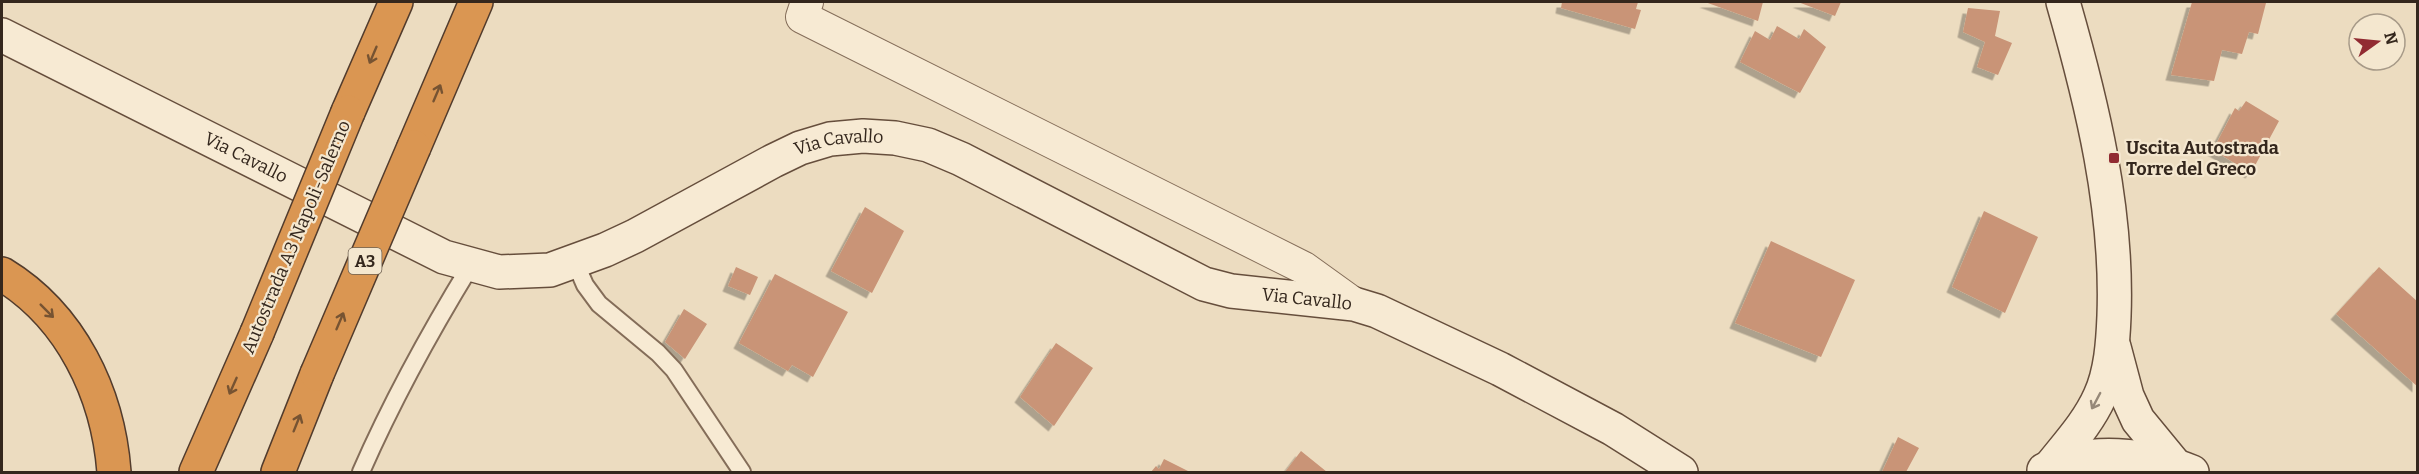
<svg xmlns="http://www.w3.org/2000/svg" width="2419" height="474" font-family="Bitter,serif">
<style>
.building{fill:#c99477;filter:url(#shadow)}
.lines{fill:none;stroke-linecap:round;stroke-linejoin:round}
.lane-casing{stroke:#846d59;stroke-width:20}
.street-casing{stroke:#846d59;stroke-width:34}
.secondary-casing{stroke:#664e3c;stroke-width:36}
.highway-casing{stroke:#523c2d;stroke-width:36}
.lane{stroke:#f7ead3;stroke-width:16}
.street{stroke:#f7ead3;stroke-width:32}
.secondary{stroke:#f7ead3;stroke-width:33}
.highway{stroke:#da9652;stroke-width:33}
.highway-bridge-casing{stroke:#523c2d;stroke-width:36;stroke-linecap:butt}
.highway-bridge{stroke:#da9652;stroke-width:33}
.oneway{stroke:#765332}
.oneway2{stroke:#968878}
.poi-dot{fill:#912b32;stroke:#f4e7cf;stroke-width:2}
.labels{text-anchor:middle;stroke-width:4.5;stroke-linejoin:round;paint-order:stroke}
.shield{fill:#f4e7cf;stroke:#6e6152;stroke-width:1.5}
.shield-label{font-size:16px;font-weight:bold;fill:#34271d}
.street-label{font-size:18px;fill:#34271d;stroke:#f4e7cf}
.poi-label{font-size:18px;font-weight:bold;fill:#34271d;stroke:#f4e7cf;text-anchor:start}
</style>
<defs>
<filter id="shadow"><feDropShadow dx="-5.5" dy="5.5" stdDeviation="0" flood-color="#0004"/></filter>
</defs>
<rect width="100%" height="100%" fill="#ecdcc0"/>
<path class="building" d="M 1562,2 L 1638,2 L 1636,9 L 1641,10 L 1635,29 L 1561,8 Z
M 1705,2 L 1763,2 L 1758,21 Z
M 1798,2 L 1841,2 L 1835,16 Z
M 2192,2 L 2259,2 L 2266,3 L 2258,34 L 2249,32 L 2242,54 L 2222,50 L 2214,81 L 2171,75 Z
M 1968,8 L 2000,11 L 1995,36 L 2012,43 L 1998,75 L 1977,67 L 1985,42 L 1963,32 Z
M 1777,26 L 1799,39 L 1804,29 L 1826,47 L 1800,93 L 1740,62 L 1755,31 L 1770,40 Z
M 2246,101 L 2279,121 L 2251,173 L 2213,150 L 2235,108 L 2239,111 Z
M 865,207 L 904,231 L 872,293 L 831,271 Z
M 1984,211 L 2038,237 L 2005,313 L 1952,287 Z
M 1771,241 L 1855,280 L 1821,357 L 1735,323 Z
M 736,267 L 758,277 L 750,295 L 728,286 Z
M 2379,267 L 2418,302 L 2418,387 L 2336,314 Z
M 775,274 L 848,312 L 813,377 L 792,365 L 788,371 L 739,343 Z
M 684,309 L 707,324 L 685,359 L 665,342 Z
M 1056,343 L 1093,368 L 1054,426 L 1020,397 Z
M 1898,437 L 1919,448 L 1906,472 L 1882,472 Z
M 1301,451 L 1327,472 L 1285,472 Z
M 1164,459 L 1190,472 L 1151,472 L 1156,466 L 1159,469 Z"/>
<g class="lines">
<g class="lane-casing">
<path id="lane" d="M 575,262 L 585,285 L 599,304 L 658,353 L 674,370 L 742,472
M 361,472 C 392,401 430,332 471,265"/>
</g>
<g class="street-casing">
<path id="street" d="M 807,2 L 802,17 L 1304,268 L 1354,304"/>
</g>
<g class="secondary-casing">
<g id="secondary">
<path id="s1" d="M 2,35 L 444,257 L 499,272 L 550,270 L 605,250 L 635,236 L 773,161 L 800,148 L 830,139 L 863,136 L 895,138 L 928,145 L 961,159 L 1204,284 L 1231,291 L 1354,304 L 1377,311 L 1500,369 L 1613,429 L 1681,472"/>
<path d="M 2114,347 L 2127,396 L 2138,420 L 2175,465"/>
<path d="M 2050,467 C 2068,444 2088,423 2100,396 C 2111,372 2113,342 2114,316 C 2118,209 2092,103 2063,2"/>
<path d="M 2044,470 C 2086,447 2150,454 2192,472"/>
</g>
</g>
<g class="highway-casing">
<path id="highway" d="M 348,112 L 396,2
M 414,147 L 476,2
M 2,274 C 71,316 108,393 114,472
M 196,472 L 257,333
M 278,472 L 317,374"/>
</g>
<use href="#lane" class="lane"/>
<use href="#street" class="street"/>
<use href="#secondary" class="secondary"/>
<use href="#highway" class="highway"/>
<g class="highway-bridge-casing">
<path id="highway-bridge" d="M 257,333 L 348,112
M 317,374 L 414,147"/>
</g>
<use href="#highway-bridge" class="highway-bridge"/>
</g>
<defs><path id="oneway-shaft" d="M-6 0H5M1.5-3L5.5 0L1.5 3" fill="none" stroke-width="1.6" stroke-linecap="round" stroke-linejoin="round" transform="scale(1.5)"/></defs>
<g class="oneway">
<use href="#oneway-shaft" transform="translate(373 55) rotate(113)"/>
<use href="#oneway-shaft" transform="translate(437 93) rotate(-67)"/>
<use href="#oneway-shaft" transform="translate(47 311) rotate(45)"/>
<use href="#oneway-shaft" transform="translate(340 321) rotate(-67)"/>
<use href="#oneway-shaft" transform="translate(233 386) rotate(114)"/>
<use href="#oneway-shaft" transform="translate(297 423) rotate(-68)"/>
</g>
<use class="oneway2" href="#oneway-shaft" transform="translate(2096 401) rotate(118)"/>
<rect class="poi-dot" x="2108" y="152" width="12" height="12" rx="3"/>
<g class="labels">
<rect class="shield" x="348.5" y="248" width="33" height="26" rx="4.5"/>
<g class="shield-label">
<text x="365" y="267">A3</text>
</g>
<g class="street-label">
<text dy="6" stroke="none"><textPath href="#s1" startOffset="921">Via Cavallo</textPath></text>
<text dy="6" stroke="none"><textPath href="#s1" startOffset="273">Via Cavallo</textPath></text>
<text transform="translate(296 237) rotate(-67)" y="6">Autostrada A3 Napoli-Salerno</text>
<text dy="6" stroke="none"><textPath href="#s1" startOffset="1425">Via Cavallo</textPath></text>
</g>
<g class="poi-label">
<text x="2126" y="154">Uscita Autostrada<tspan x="2126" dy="21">Torre del Greco</tspan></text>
</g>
</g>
<rect width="2419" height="474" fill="none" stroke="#34271d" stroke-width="6"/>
<g transform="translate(2377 42) rotate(75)"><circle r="28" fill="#f4e7cf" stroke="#a79a88" stroke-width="1.5"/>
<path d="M0-4.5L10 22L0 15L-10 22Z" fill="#912b32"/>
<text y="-9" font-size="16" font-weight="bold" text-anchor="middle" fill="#34271d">N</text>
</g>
</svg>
